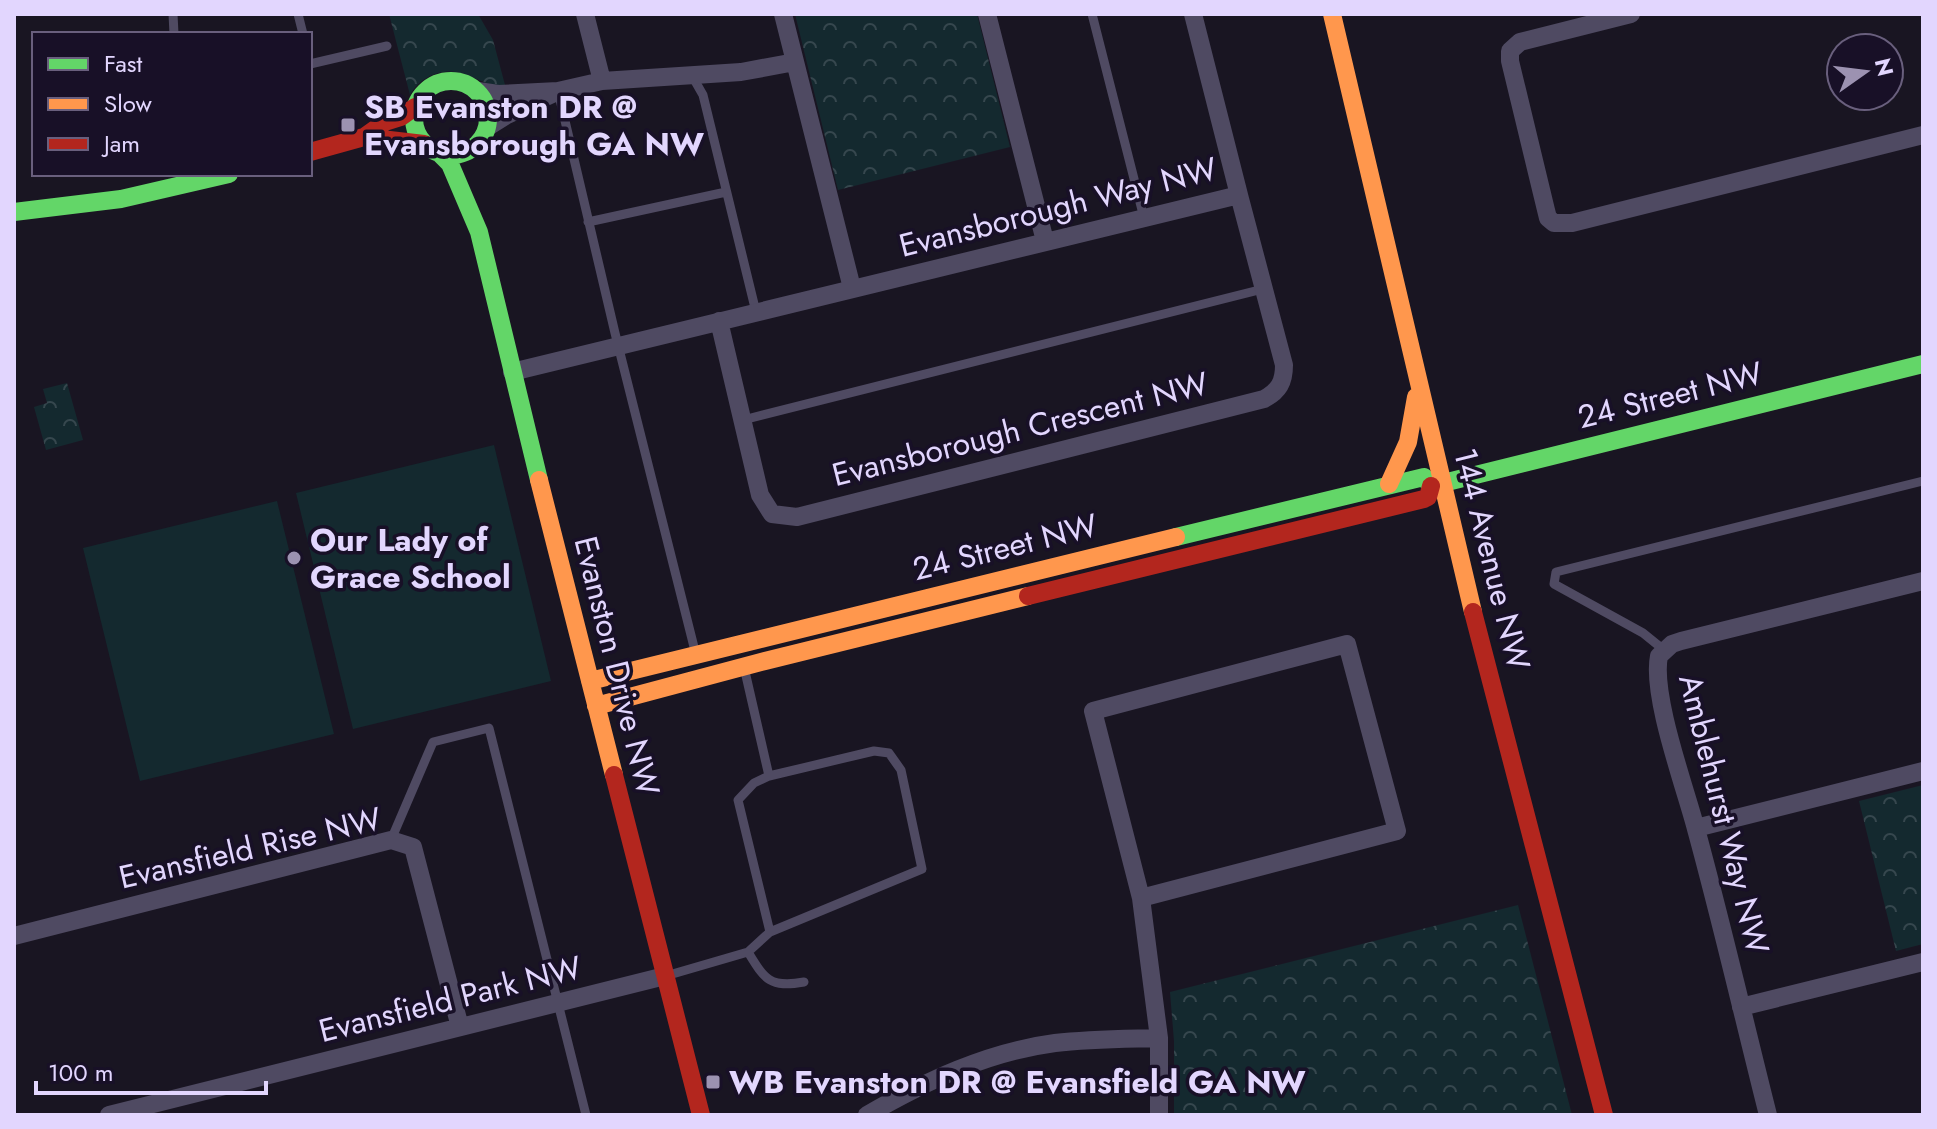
<svg xmlns="http://www.w3.org/2000/svg" width="1937" height="1129" font-family="Jost,sans-serif">
<style>
.park{fill:url(#park-crowns)}
.pitch{fill:#14292f}
.lines{fill:none;stroke-linecap:round;stroke-linejoin:round}
.lane{stroke:#4f4a62;stroke-width:9}
.street{stroke:#4f4a62;stroke-width:18}
.fast{stroke:#63d668;stroke-width:18}
.slow{stroke:#ff974d;stroke-width:18}
.jam{stroke:#b3261e;stroke-width:18}
.poi-dot{fill:#9c92b1;stroke:#181027;stroke-width:3}
.labels{text-anchor:middle;stroke-width:7;stroke-linejoin:round;paint-order:stroke}
.poi-label{font-size:32px;font-weight:bold;fill:#e2d6fe;stroke:#181027;text-anchor:start}
.street-label{font-size:32px;fill:#e2d6fe;stroke:#181027}
</style>
<defs>
<pattern id="park-crowns" width="20" height="18" patternUnits="userSpaceOnUse" patternTransform="scale(2)"><rect width="20" height="18" fill="#14292f"/><path d="M2 6a3 3 0 1 1 6 0M12 15a3 3 0 1 1 6 0" fill="none" stroke="#36474e"/></pattern>
</defs>
<rect width="100%" height="100%" fill="#191522"/>
<path class="park" d="M 389,14 L 478,14 L 493,40 L 505,85 C 489,87 481,80 467,75 C 446,66 421,75 410,95 Z
M 795,14 L 977,14 L 1010,147 L 838,190 Z
M 67,383 L 83,440 L 46,450 L 34,407 L 47,403 L 43,389 Z
M 1923,785 L 1923,944 L 1896,951 L 1859,801 Z
M 1518,905 L 1572,1115 L 1174,1115 L 1174,1041 L 1170,992 Z"/>
<path class="pitch" d="M 494,445 L 551,681 L 353,729 L 296,493 Z
M 277,501 L 334,734 L 140,781 L 83,548 Z"/>
<g class="lines">
<path class="lane" d="M 173,14 L 174,34
M 298,14 L 303,34
M 1092,14 L 1144,218
M 310,64 L 387,46
M 691,74 L 703,95 L 756,312
M 558,91 L 615,333 L 695,651
M 588,222 L 726,192
M 743,420 L 1263,289
M 1664,650 L 1643,633 L 1554,584 L 1556,572 L 1923,481
M 769,776 L 754,783 L 738,800 L 770,932
M 391,840 L 433,742 L 489,728 L 586,1115
M 748,952 C 765,980 770,988 804,982
M 669,975 L 748,952 L 770,932 L 922,869 L 901,770 L 889,753 L 874,751 L 769,776 L 744,667"/>
<path class="street" d="M 585,14 L 602,81
M 783,14 L 852,288
M 987,14 L 1045,241
M 1631,14 L 1520,42 L 1510,51 L 1510,61 L 1546,210 L 1548,218 L 1554,223 L 1572,223 L 1923,135
M 478,91 L 498,94 L 558,91 L 602,81 L 741,72 L 795,62
M 488,127 L 507,115 L 552,94
M 719,321 L 760,495 L 772,514 L 797,517 L 1264,399 C 1279,391 1284,382 1284,365 L 1239,195
M 512,372 L 1239,195 L 1193,14
M 1696,828 L 1923,771
M 1141,898 L 1397,831 L 1347,644 L 1093,711 L 1141,898 L 1159,1038 L 1159,1115
M 14,936 L 391,840 L 413,847 L 460,1027
M 1741,1007 L 1923,962
M 109,1115 L 665,976
M 867,1115 C 926,1081 987,1052 1055,1043 C 1090,1039 1125,1039 1159,1038
M 1768,1115 C 1744,1020 1722,924 1696,829 C 1685,787 1651,695 1659,656 L 1672,644 L 1681,641 L 1923,581"/>
<path class="fast" d="M414 118a37 37 0 1 1 74 0a37 37 0 1 1-74 0Z
M 440,154 L 450,164 L 479,232 L 539,480
M 14,212 L 121,199 L 229,174
M 1431,486 L 1923,364
M 1176,537 L 1424,477 L 1431,486"/>
<path class="slow" d="M 1332,14 L 1473,612
M 539,480 L 614,775
M 1389,484 L 1408,442 L 1416,397
M 590,681 L 1176,537
M 596,706 L 765,661 L 1028,596"/>
<path class="jam" d="M 364,137 L 424,144
M 310,152 L 364,137 L 385,122 L 401,117 L 415,107
M 1028,596 L 1424,499 L 1428,497 L 1431,486
M 1473,612 L 1604,1115
M 614,775 L 701,1115"/>
</g>
<g class="poi-dot">
<rect x="340" y="117" width="16" height="16" rx="4"/>
<circle cx="294" cy="558" r="8"/>
<rect x="705" y="1074" width="16" height="16" rx="4"/>
</g>
<g class="labels">
<g class="poi-label">
<text x="364" y="118">SB Evanston DR @<tspan x="364" dy="37">Evansborough GA NW</tspan></text>
<text x="310" y="551">Our Lady of<tspan x="310" dy="37">Grace School</tspan></text>
<text x="729" y="1093">WB Evanston DR @ Evansfield GA NW</text>
</g>
<g class="street-label">
<text transform="translate(1058 207) rotate(-14)" y="11">Evansborough Way NW</text>
<text transform="translate(1670 395) rotate(-14)" y="11">24 Street NW</text>
<text transform="translate(1020 429) rotate(-14)" y="11">Evansborough Crescent NW</text>
<text transform="translate(1005 547) rotate(-14)" y="11">24 Street NW</text>
<text transform="translate(1492 559) rotate(76)" y="11">144 Avenue NW</text>
<text transform="translate(617 666) rotate(76)" y="11">Evanston Drive NW</text>
<text transform="translate(1724 814) rotate(76)" y="11">Amblehurst Way NW</text>
<text transform="translate(250 848) rotate(-13)" y="11">Evansfield Rise NW</text>
<text transform="translate(450 999) rotate(-14)" y="11">Evansfield Park NW</text>
</g>
</g>
<rect width="1937" height="1129" fill="none" stroke="#e2d6fe" stroke-width="32"/>
<rect x="32" y="32" width="280" height="144" fill="#181027" stroke="#695f7d" stroke-width="2"/>
<rect x="48" y="58" width="40" height="12" fill="#63d668" stroke="#695f7d" stroke-width="2"/>
<text x="104" y="72" font-size="24" fill="#e2d6fe">Fast</text>
<rect x="48" y="98" width="40" height="12" fill="#ff974d" stroke="#695f7d" stroke-width="2"/>
<text x="104" y="112" font-size="24" fill="#e2d6fe">Slow</text>
<rect x="48" y="138" width="40" height="12" fill="#b3261e" stroke="#695f7d" stroke-width="2"/>
<text x="104" y="152" font-size="24" fill="#e2d6fe">Jam</text>
<g transform="translate(1865 72) rotate(76)"><circle r="38" fill="#181027" stroke="#695f7d" stroke-width="2"/>
<path d="M0-6L14 30L0 20L-14 30Z" fill="#9c92b1"/>
<text y="-12" font-size="22" font-weight="bold" text-anchor="middle" fill="#e2d6fe">N</text>
</g>
<path d="M36 1081v12h230v-12" fill="none" stroke="#e2d6fe" stroke-width="4"/>
<text x="48" y="1081" font-size="24" fill="#e2d6fe" stroke="#181027" stroke-width="6" paint-order="stroke">100 m</text>
</svg>
